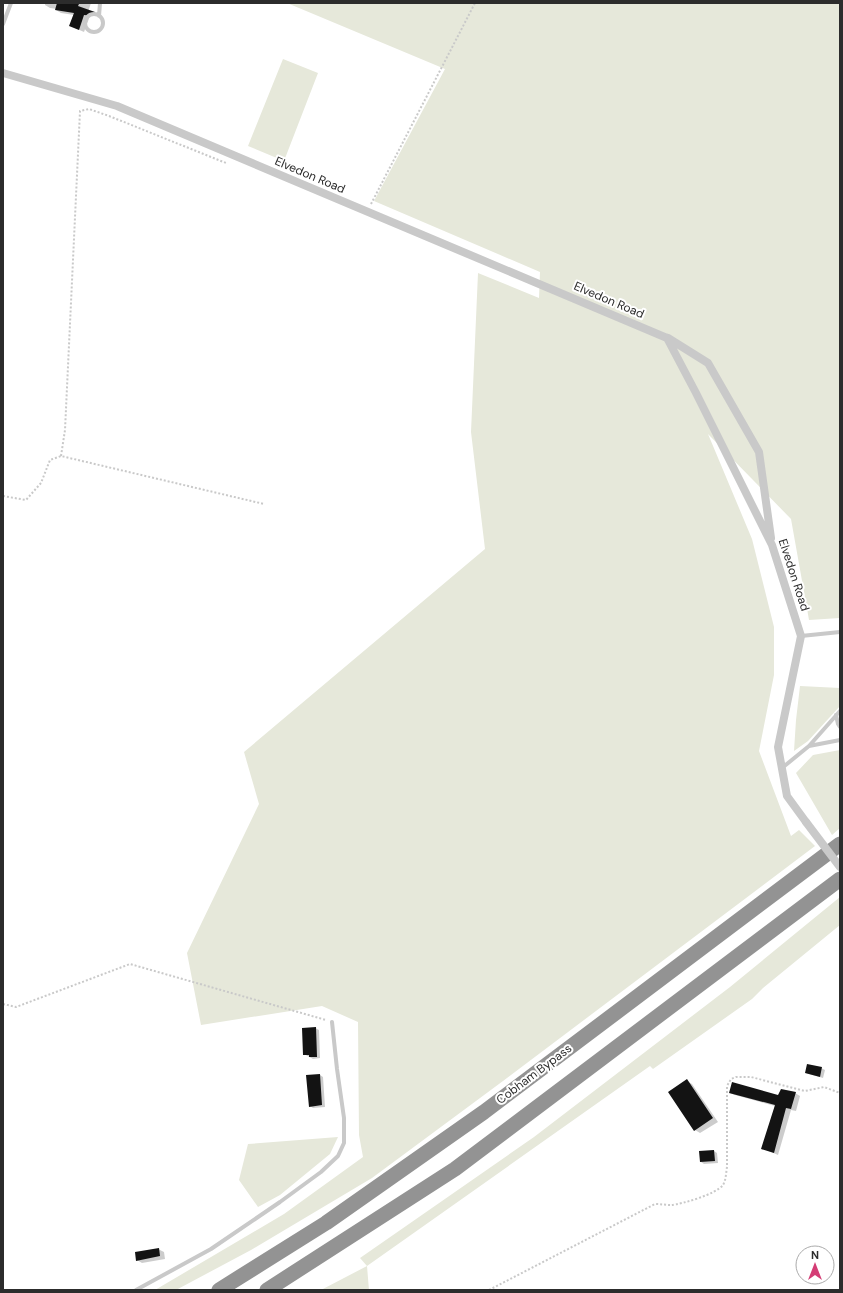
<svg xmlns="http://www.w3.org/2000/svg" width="843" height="1293" font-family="'DM Sans',sans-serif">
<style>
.green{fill:#e6e8da}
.shadow{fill:#0003}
.building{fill:#131313}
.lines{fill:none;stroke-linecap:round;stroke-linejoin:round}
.path{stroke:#c9c9c9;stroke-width:2;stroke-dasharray:2 2;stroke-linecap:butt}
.lane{stroke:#c9c9c9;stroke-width:4}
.street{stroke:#c9c9c9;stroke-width:8}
.highway{stroke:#939393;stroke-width:15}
.street-bridge{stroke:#c9c9c9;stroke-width:8}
.labels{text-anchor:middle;stroke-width:4;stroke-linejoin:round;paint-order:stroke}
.street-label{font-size:12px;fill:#2c2c2c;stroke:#fff}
</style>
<rect width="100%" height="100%" fill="#fff"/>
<path class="green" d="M 287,3 L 840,3 L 840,618 L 809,620 L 791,519 L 708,434 L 752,539 L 774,627 L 774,675 L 759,751 L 791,836 L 799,830 L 815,846 L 503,1081 L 372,1178 L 251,1250 L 176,1290 L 155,1290 L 284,1214 L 363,1157 L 359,1135 L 358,1022 L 322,1006 L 201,1025 L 187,953 L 259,804 L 244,752 L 485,549 L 471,432 L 478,273 L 539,298 L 540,272 L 374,201 L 445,69 Z
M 283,59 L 318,73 L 284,161 L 248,146 Z
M 800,686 L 840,688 L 840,706 L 808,741 L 794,751 L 796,720 Z
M 840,750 L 840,828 L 832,835 L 796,773 L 813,755 Z
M 840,897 L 840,925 L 763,988 L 752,999 L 653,1069 L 650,1066 L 367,1266 L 369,1290 L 321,1290 L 367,1266 L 360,1258 L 534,1137 L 730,987 Z
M 338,1137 L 330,1154 L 280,1195 L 258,1207 L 239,1180 L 248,1144 Z"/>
<path class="shadow" d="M 45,3 L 91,3 L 88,12 L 91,13 L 84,32 L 75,28 L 74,15 L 61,13 L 56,10 L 57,9 L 50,8 L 45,5 Z
M 315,1028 L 319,1030 L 320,1058 L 313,1059 L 304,1054 Z
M 821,1068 L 825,1070 L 823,1078 L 806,1073 Z
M 320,1075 L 323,1077 L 325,1107 L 313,1108 L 310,1106 Z
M 687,1081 L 692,1084 L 718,1122 L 700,1133 L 695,1130 Z
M 730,1093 L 779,1096 L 795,1093 L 800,1096 L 796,1111 L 791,1110 L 778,1155 L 762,1148 L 775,1106 L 735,1095 Z
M 714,1151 L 717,1153 L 718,1163 L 704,1164 L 701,1162 Z
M 158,1249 L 164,1252 L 165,1259 L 142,1263 L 137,1260 Z"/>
<path class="building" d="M 57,3 L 79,4 L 78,6 L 95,12 L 94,16 L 84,15 L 79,30 L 69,26 L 74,13 L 55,10 Z
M 316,1027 L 317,1057 L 309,1057 L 309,1055 L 303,1055 L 302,1028 Z
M 807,1064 L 822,1067 L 820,1077 L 805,1073 Z
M 320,1074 L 322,1105 L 309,1107 L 306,1075 Z
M 687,1079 L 713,1118 L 694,1131 L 668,1092 Z
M 732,1082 L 778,1095 L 781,1089 L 796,1092 L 791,1109 L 786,1108 L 774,1153 L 761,1149 L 775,1105 L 729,1093 Z
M 714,1150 L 715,1161 L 700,1162 L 699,1151 Z
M 159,1248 L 160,1256 L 136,1261 L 135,1252 Z"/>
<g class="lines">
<path class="path" d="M 371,204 L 475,3
M 61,456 L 65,430 L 80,111 L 89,109 L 109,116 L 226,163
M 3,496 L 26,500 L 41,483 L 50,460 L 61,456 L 264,504
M 3,1004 L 16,1007 L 130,964 L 326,1020
M 489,1290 L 655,1204 C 661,1204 666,1205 671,1205 C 683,1204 716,1194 723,1185 C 726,1180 726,1173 727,1167 L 727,1086 L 731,1079 L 736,1077 L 751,1077 L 805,1091 L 824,1087 L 840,1093"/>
<path class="lane" d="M85 23a9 9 0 1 1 18 0a9 9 0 1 1-18 0Z
M 99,16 L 100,3
M 3,24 L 11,3
M 801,636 L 840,632
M 836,715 L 838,724 L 840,727
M 809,746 L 840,711
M 782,768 L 809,746 L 840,740
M 136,1290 L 211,1249 L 280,1202 L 321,1172 L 338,1156 L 344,1143 L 344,1118 L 337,1069 L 332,1022"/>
<path class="street" d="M 3,73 L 117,106 L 667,338 L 696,393 L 772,545 L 801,636 L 778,747 L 787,796 L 806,822
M 668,338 L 708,363 L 759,452 L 771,538"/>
<path class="highway" d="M 219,1290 L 326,1223 L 484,1112 L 840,844
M 267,1290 L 455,1169 L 840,879"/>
<path class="street-bridge" d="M 806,822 L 840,867"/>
</g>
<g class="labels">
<g class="street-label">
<text transform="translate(310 175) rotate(23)" y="4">Elvedon Road</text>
<text transform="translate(609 300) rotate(23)" y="4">Elvedon Road</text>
<text transform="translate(794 575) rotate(72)" y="4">Elvedon Road</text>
<text transform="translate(534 1074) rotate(-37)" y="4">Cobham Bypass</text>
</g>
</g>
<rect width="843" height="1293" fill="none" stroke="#2c2c2c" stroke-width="8"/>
<g transform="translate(815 1265)"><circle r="19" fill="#ffffff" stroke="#ababab"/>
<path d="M0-3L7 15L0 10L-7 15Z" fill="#d43d75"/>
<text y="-6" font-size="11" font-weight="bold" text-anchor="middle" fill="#2c2c2c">N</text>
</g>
</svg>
